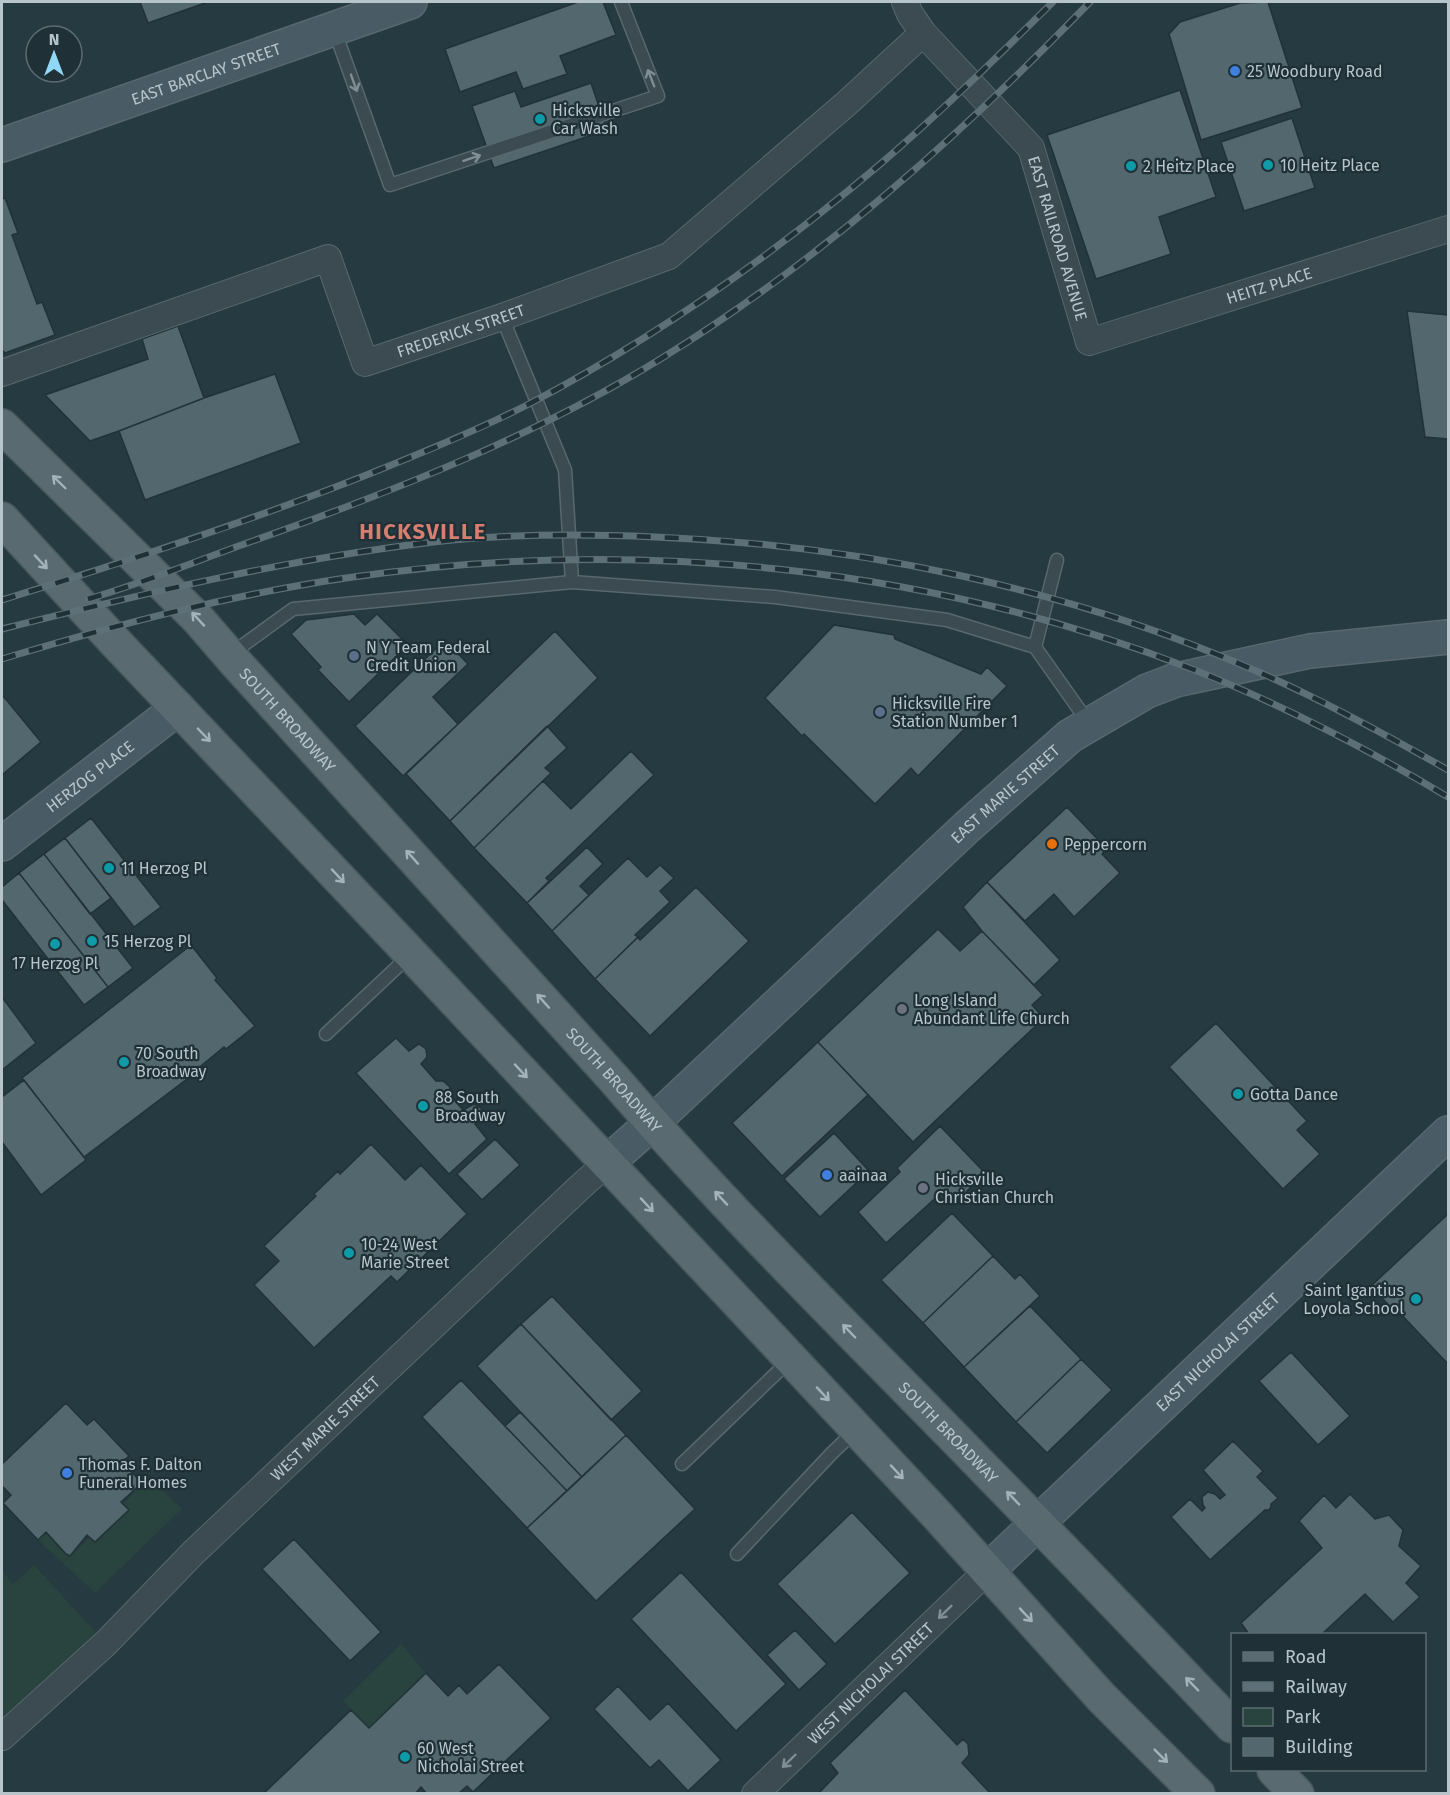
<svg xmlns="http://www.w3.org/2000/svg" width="1450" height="1795" font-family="'Fira Sans',sans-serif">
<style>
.green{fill:#29443e}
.building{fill:#52676e;stroke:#213238;stroke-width:1.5}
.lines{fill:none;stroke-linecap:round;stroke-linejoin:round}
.lane-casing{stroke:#58686e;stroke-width:15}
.street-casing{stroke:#58686e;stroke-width:28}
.secondary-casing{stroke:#58686e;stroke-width:36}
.primary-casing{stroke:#47575d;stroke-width:36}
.lane{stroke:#3b4b51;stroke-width:12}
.street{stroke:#3b4b51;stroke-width:26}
.secondary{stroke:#495b64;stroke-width:33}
.primary{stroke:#596a71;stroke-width:33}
.rail-casing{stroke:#5d7078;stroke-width:7}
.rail{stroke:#1f3036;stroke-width:4.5;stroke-dasharray:14;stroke-linecap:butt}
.oneway{stroke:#7f8e94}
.oneway2{stroke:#a4b3b9}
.shop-dot{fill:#3f7fe0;stroke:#1f3036;stroke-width:2}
.culture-dot{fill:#0f9aa8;stroke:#1f3036;stroke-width:2}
.service-dot{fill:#5c6f8a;stroke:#1f3036;stroke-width:2}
.food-dot{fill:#e8710a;stroke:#1f3036;stroke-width:2}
.worship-dot{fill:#6b7280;stroke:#1f3036;stroke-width:2}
.labels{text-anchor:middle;stroke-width:4.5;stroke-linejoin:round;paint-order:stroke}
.poi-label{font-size:16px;fill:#b7c5cb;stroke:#1f3036;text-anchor:start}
.street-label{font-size:16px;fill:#b7c5cb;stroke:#1f3036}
.district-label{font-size:22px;font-weight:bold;letter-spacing:1.5px;fill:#d77e70;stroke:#1f3036}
</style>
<rect width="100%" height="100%" fill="#263a41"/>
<path class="green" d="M 149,1478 L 182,1509 L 95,1593 L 38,1540 L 46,1532 L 71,1556 Z
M 34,1565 L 106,1643 L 2,1738 L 2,1571 L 13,1584 Z
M 401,1644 L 426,1673 L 369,1728 L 343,1701 Z"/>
<path class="building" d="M 140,2 L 208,2 L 148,23 Z
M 578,2 L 603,2 L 616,35 L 560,56 L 567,74 L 523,89 L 516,72 L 460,92 L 445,49 Z
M 1240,3 L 1268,2 L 1302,108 L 1201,140 L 1169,34 L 1180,22 Z
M 591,83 L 607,130 L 494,168 L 472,106 L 515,91 L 521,107 Z
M 1180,90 L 1216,197 L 1159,217 L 1171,254 L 1096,279 L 1047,135 Z
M 1292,118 L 1315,188 L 1244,211 L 1221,142 Z
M 5,198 L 18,233 L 12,235 L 37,304 L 42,302 L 55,335 L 5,353 L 2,350 L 2,199 Z
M 1407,311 L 1448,315 L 1448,439 L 1425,437 Z
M 178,326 L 204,398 L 119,431 L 90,441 L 45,395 L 148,359 L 142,339 Z
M 275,374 L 301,443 L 145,500 L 119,431 L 204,398 Z
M 354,614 L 365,625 L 377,614 L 408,645 L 349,702 L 318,670 L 321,667 L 291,634 L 306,620 Z
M 834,625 L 894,635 L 895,639 L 981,674 L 987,667 L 1007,686 L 918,776 L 911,768 L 875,804 L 804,734 L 802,736 L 765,698 Z
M 555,631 L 598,678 L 450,821 L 406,774 Z
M 445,640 L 468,664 L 433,697 L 458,724 L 403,776 L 355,726 Z
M 2,697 L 4,697 L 41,742 L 2,775 Z
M 547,726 L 567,748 L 545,768 L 551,773 L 474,848 L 450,821 Z
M 631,751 L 654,775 L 546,878 L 549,881 L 527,903 L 474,848 L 543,781 L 571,809 Z
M 1067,807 L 1107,849 L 1102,854 L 1120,873 L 1074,917 L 1054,894 L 1025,921 L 987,882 Z
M 91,818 L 161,907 L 134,927 L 65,838 Z
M 65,838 L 111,898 L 90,914 L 44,854 Z
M 587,847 L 603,864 L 580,886 L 589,895 L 552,931 L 527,903 Z
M 44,854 L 133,968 L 108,987 L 19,873 Z
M 628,858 L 647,877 L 660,865 L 674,878 L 660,891 L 670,902 L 635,935 L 638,937 L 595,979 L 552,931 Z
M 19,873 L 108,987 L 84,1005 L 2,900 L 2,887 Z
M 987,882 L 1060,960 L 1034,985 L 982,931 L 963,907 Z
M 696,887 L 749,941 L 650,1036 L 595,979 L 638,937 L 640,940 Z
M 938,929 L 960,951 L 982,931 L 1043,995 L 1032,1005 L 1044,1018 L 913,1142 L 818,1042 Z
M 191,945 L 217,978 L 215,980 L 255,1026 L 226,1049 L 224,1047 L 190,1075 L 191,1076 L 84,1157 L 22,1078 Z
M 2,997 L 36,1043 L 2,1070 Z
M 1216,1023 L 1307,1121 L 1297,1130 L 1320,1154 L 1283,1189 L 1169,1067 Z
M 396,1038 L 409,1051 L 419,1044 L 426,1049 L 427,1057 L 421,1064 L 436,1081 L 443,1081 L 450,1087 L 449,1094 L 463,1110 L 474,1104 L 481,1108 L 483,1114 L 475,1124 L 487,1139 L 449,1174 L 356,1073 Z
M 818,1042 L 868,1095 L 782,1176 L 732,1123 Z
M 24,1080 L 86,1160 L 41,1195 L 2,1142 L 2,1097 Z
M 940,1126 L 985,1173 L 953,1205 L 941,1193 L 886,1243 L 858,1212 L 900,1172 L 897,1168 Z
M 834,1133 L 869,1171 L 820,1217 L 784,1179 Z
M 495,1139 L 520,1165 L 482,1200 L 457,1174 Z
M 371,1144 L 405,1180 L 421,1165 L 467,1214 L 397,1282 L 391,1276 L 314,1348 L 254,1285 L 279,1261 L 264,1246 L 316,1196 L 314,1194 L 338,1171 L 340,1174 Z
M 952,1213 L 993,1256 L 923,1323 L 881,1280 Z
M 1448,1214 L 1448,1364 L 1398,1311 L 1396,1313 L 1371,1286 Z
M 993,1256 L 1015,1279 L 1020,1274 L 1040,1296 L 964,1367 L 923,1323 Z
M 552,1296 L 642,1391 L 611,1420 L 521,1324 Z
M 1030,1306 L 1081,1359 L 1016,1422 L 964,1367 Z
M 521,1324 L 626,1435 L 582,1477 L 477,1366 Z
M 1291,1352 L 1350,1416 L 1318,1445 L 1259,1381 Z
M 1081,1359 L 1112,1390 L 1047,1453 L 1016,1422 Z
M 461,1380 L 567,1491 L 527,1528 L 422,1417 Z
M 66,1403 L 87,1425 L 94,1419 L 129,1456 L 122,1462 L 142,1483 L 121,1502 L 129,1510 L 95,1542 L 87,1535 L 70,1556 L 66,1554 L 46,1532 L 38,1540 L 3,1503 L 11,1495 L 2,1486 L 2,1464 Z
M 520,1412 L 582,1477 L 567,1491 L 505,1426 Z
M 626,1435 L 695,1509 L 596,1601 L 527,1528 Z
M 1233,1441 L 1263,1471 L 1257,1477 L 1278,1498 L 1271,1504 L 1271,1507 L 1269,1510 L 1265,1510 L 1210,1560 L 1171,1517 L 1190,1499 L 1202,1511 L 1205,1508 L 1203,1505 L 1202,1497 L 1208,1492 L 1215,1494 L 1220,1499 L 1225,1495 L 1203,1470 Z
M 1350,1494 L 1375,1519 L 1389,1515 L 1403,1530 L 1399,1546 L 1421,1566 L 1406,1583 L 1420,1597 L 1393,1622 L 1365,1594 L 1322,1634 L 1249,1634 L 1241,1623 L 1322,1548 L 1299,1521 L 1324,1495 L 1336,1508 Z
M 852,1512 L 910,1573 L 835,1644 L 777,1584 Z
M 294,1539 L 381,1632 L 350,1661 L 262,1569 Z
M 681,1572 L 786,1684 L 736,1731 L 631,1619 Z
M 795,1630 L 827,1664 L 799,1690 L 767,1655 Z
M 499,1664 L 551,1718 L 473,1792 L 467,1786 L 458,1794 L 427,1794 L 421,1787 L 415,1794 L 263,1794 L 351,1710 L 369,1728 L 426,1673 L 448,1696 L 459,1685 L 467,1694 Z
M 618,1686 L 650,1720 L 668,1703 L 721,1760 L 688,1791 L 659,1760 L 650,1768 L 594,1709 Z
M 905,1690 L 957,1745 L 963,1739 L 968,1744 L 969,1755 L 962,1763 L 991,1794 L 818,1794 L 838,1773 L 830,1763 Z"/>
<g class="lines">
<g class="lane-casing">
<path id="lane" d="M 334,29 L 390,185 L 658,96 L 621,2
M 502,317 L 565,470 L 572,582
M 1035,647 L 1057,560
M 231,654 L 293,609 L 572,582 L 775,597 L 947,620 L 1035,647 L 1088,722
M 326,1034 L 410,955
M 682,1464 L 790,1360
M 737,1554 L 832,1453 L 856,1430"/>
</g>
<g class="street-casing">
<g id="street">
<path id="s1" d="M 905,2 L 910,14 L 923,33 L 1031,148 L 1089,342 L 1448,229"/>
<path id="s2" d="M 2,373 L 328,258 L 365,363 L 502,317 L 669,256 L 847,103 L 923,33"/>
<path id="s3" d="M 2,1737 L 106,1643 L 193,1553 L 580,1187 L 607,1163"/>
<path id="s4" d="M 755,1794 L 987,1571"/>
</g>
</g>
<g class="secondary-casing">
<g id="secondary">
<path id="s5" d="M 2,145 L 410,2"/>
<path id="s6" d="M 2,844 L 178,708"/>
<path id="s7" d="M 607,1163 L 652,1123 L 967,827 L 1070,736 L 1147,691 L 1176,680 L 1310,651 L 1448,637"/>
<path id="s8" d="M 987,1571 L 1448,1133"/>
</g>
</g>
<g class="primary-casing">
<g id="primary">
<path id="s9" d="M 2,426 L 198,619 L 236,663 L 614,1079 C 714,1195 822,1303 929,1412 C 1031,1516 1132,1621 1232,1726"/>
<path d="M 2,519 L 118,645 L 411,954 L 791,1359 L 937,1515 L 1101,1697 L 1198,1794"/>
<path d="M 1274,1770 L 1297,1794"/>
</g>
</g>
<use href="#lane" class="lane"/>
<use href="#street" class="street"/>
<use href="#secondary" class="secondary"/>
<use href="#primary" class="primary"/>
<g class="rail-casing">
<path id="rail" d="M 88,599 C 143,583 196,561 250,542 C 391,492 534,437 662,358 C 820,261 961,135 1090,2
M 2,600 C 125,562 248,522 369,474 C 422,453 476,431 527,405 C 652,340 770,257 878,166 C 939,114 996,58 1053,2
M 2,629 C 150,592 299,556 452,540 C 519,534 588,534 655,537 C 860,545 1066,588 1254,670 C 1321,699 1385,734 1448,770
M 2,659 C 115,625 229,595 346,578 C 631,536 924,565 1192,669 C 1281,704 1366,748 1448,797"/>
</g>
<use href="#rail" class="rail"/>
</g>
<defs><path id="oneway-shaft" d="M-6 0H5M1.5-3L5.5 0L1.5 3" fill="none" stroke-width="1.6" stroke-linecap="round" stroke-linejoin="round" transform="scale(1.5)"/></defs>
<g class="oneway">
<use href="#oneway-shaft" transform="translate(651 78) rotate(-111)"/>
<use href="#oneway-shaft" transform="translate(354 83) rotate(70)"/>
<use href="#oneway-shaft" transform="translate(472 158) rotate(-18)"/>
<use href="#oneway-shaft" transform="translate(945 1612) rotate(136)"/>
<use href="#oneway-shaft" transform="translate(789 1761) rotate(136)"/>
</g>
<g class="oneway2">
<use href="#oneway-shaft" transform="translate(59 482) rotate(-136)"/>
<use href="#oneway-shaft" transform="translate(41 562) rotate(47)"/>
<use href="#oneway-shaft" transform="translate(198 619) rotate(-133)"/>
<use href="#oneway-shaft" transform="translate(204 735) rotate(46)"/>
<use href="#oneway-shaft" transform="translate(412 857) rotate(-132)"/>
<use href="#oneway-shaft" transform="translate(338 876) rotate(47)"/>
<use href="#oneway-shaft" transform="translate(543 1001) rotate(-132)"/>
<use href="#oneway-shaft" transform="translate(521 1071) rotate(47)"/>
<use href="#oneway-shaft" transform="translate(721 1198) rotate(-133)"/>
<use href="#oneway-shaft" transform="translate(647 1205) rotate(47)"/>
<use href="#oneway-shaft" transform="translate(849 1331) rotate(-134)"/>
<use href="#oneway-shaft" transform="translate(823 1394) rotate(47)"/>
<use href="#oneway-shaft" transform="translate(897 1472) rotate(47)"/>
<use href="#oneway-shaft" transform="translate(1013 1498) rotate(-134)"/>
<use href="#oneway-shaft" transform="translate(1026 1615) rotate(47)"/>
<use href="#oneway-shaft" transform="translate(1192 1684) rotate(-134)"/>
<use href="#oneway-shaft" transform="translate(1161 1756) rotate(45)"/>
</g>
<g class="shop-dot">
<circle cx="1235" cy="71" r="6"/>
<circle cx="827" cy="1175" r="6"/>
<circle cx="67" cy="1473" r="6"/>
</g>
<g class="culture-dot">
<circle cx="540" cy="119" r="6"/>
<circle cx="1268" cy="165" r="6"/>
<circle cx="1131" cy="166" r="6"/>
<circle cx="109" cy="868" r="6"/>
<circle cx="92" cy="941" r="6"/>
<circle cx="55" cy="944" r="6"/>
<circle cx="124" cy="1062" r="6"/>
<circle cx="1238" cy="1094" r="6"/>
<circle cx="423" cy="1106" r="6"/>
<circle cx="349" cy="1253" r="6"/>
<circle cx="1416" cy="1299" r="6"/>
<circle cx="405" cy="1757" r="6"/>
</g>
<g class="service-dot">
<circle cx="354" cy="656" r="6"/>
<circle cx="880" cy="712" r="6"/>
</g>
<circle class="food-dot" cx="1052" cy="844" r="6"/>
<g class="worship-dot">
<circle cx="902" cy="1009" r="6"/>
<circle cx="923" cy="1188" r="6"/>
</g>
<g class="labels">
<g class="poi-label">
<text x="1247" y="77">25 Woodbury Road</text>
<text x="552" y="116">Hicksville<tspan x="552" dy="18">Car Wash</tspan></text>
<text x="1280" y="171">10 Heitz Place</text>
<text x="1143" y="172">2 Heitz Place</text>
<text x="366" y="653">N Y Team Federal<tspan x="366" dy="18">Credit Union</tspan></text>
<text x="892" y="709">Hicksville Fire<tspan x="892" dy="18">Station Number 1</tspan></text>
<text x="1064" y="850">Peppercorn</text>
<text x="121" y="874">11 Herzog Pl</text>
<text x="104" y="947">15 Herzog Pl</text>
<text x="55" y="969" text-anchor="middle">17 Herzog Pl</text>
<text x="914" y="1006">Long Island<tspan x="914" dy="18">Abundant Life Church</tspan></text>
<text x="136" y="1059">70 South<tspan x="136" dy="18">Broadway</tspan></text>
<text x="1250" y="1100">Gotta Dance</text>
<text x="435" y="1103">88 South<tspan x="435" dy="18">Broadway</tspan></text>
<text x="839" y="1181">aainaa</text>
<text x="935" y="1185">Hicksville<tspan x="935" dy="18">Christian Church</tspan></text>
<text x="361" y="1250">10-24 West<tspan x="361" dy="18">Marie Street</tspan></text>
<text x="1404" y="1296" text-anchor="end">Saint Igantius<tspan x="1404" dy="18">Loyola School</tspan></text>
<text x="79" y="1470">Thomas F. Dalton<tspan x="79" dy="18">Funeral Homes</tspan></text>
<text x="417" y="1754">60 West<tspan x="417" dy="18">Nicholai Street</tspan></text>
</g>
<g class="street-label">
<text dy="6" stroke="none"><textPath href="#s5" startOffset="216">EAST BARCLAY STREET</textPath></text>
<text dy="6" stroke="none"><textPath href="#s1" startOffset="288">EAST RAILROAD AVENUE</textPath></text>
<text dy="6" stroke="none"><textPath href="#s1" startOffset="585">HEITZ PLACE</textPath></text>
<text dy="6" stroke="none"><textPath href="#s2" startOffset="558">FREDERICK STREET</textPath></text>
<text dy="6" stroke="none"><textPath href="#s9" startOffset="410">SOUTH BROADWAY</textPath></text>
<text dy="6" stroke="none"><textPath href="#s6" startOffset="111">HERZOG PLACE</textPath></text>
<text dy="6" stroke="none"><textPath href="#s7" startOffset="543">EAST MARIE STREET</textPath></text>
<text dy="6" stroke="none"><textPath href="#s9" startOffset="896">SOUTH BROADWAY</textPath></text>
<text dy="6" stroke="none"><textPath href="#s8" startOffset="318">EAST NICHOLAI STREET</textPath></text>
<text dy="6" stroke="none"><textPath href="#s3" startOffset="447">WEST MARIE STREET</textPath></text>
<text dy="6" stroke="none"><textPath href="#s9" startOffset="1382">SOUTH BROADWAY</textPath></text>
<text dy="6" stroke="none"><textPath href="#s4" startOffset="160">WEST NICHOLAI STREET</textPath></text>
</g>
<g class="district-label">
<text x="423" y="539">HICKSVILLE</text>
</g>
</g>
<rect width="1450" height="1795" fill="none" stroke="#b7c5cb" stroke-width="6"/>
<rect x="1231" y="1633" width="195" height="138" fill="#1f3036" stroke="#5c6c72" stroke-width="1.5"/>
<rect x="1243" y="1652" width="30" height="9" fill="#596a71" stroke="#5c6c72" stroke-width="1.5"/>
<text x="1285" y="1663" font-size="18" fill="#b7c5cb">Road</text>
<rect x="1243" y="1682" width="30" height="9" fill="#5d7078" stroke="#5c6c72" stroke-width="1.5"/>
<text x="1285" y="1693" font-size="18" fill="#b7c5cb">Railway</text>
<rect x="1243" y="1708" width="30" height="18" fill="#29443e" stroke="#5c6c72" stroke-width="1.5"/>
<text x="1285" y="1723" font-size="18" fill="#b7c5cb">Park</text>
<rect x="1243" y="1738" width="30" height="18" fill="#52676e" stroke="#5c6c72" stroke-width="1.5"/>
<text x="1285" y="1753" font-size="18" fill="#b7c5cb">Building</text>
<g transform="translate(54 54)"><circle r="28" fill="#1f3036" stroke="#5c6c72" stroke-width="1.5"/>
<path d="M0-4.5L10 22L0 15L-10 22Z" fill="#91d7f7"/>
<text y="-9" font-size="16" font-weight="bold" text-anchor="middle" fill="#b7c5cb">N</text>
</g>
</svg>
